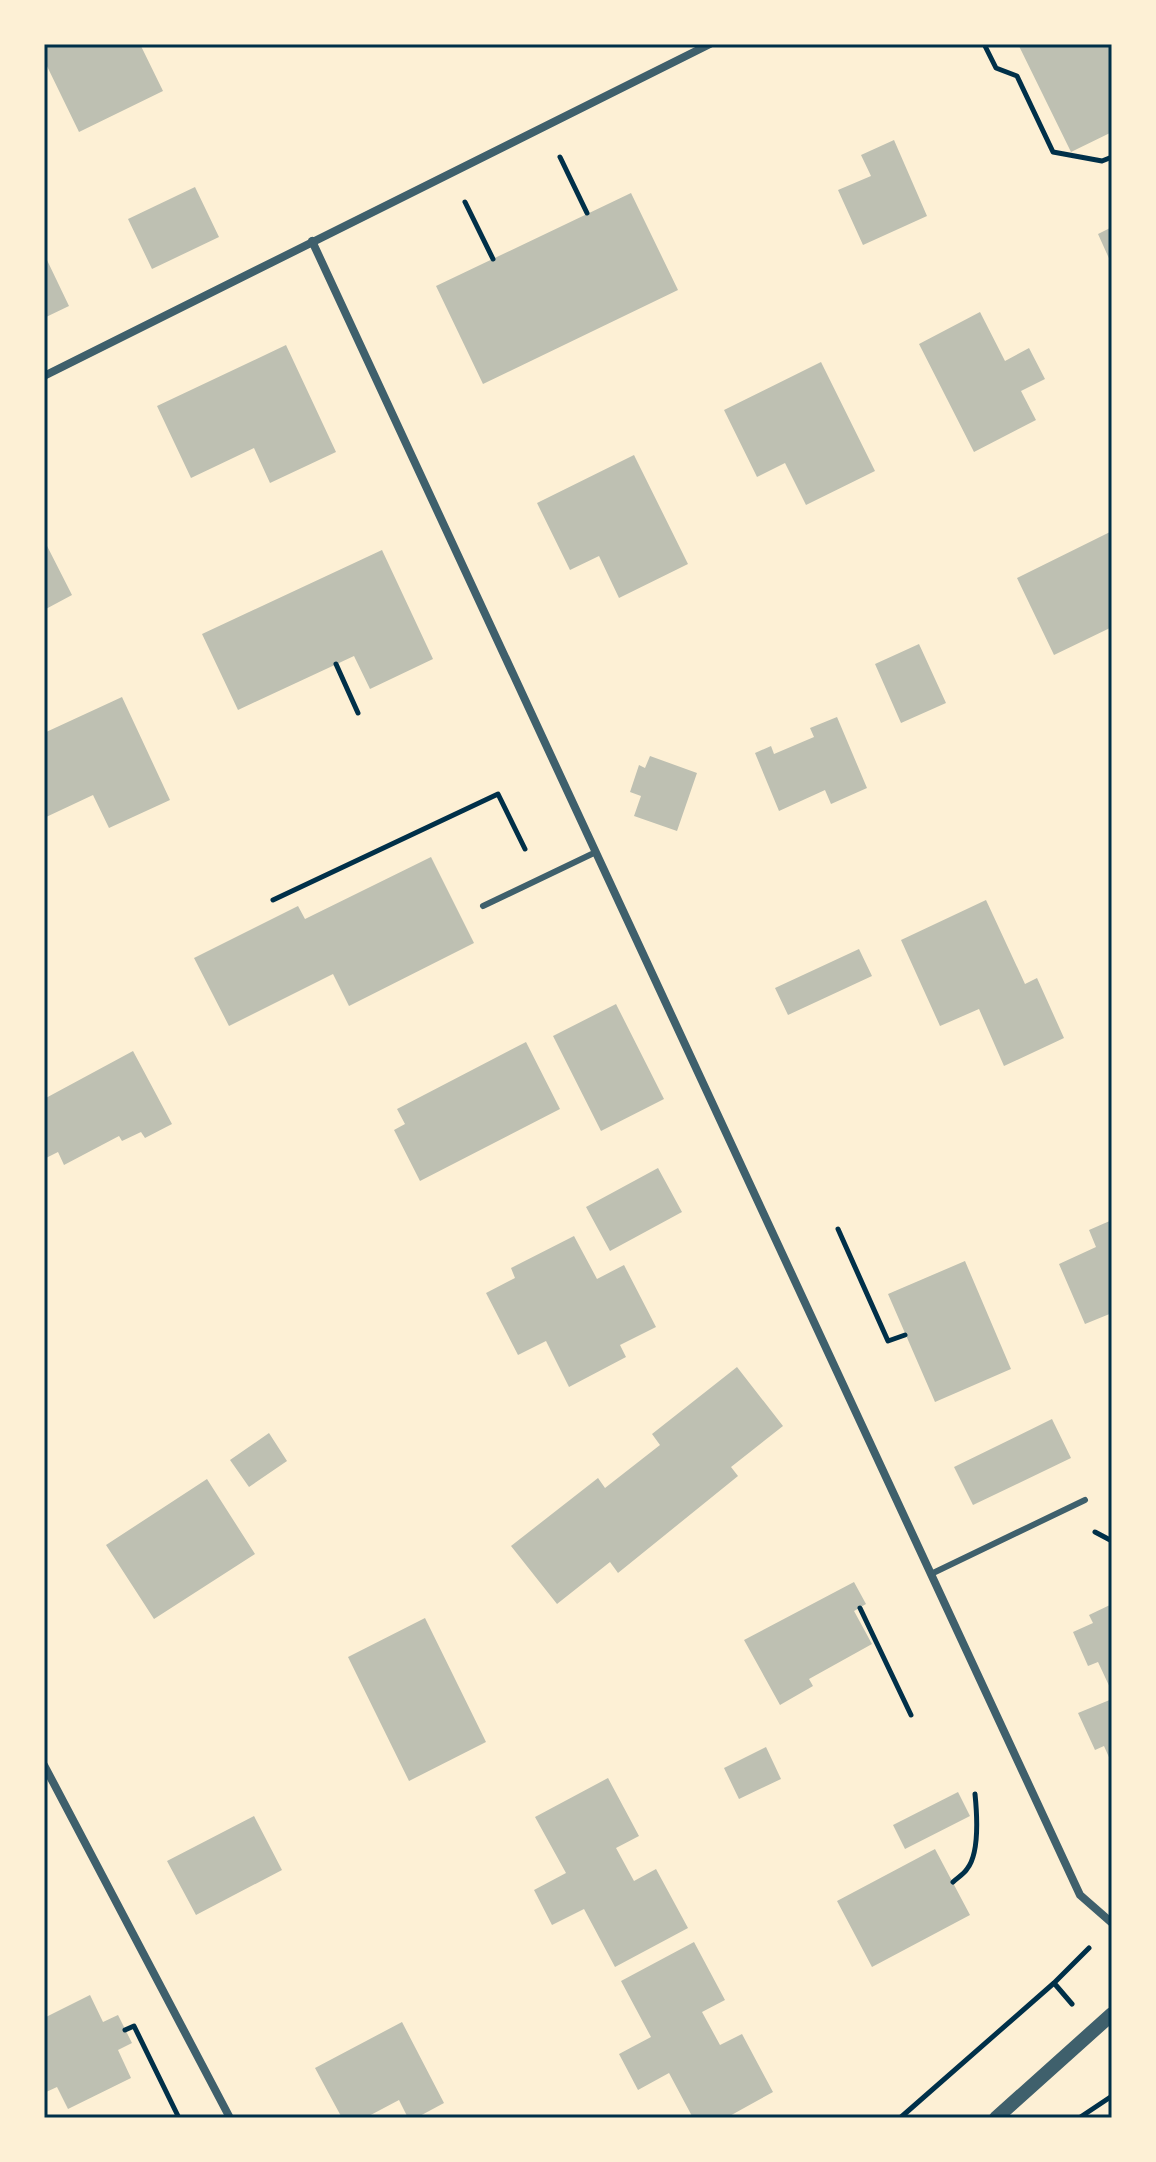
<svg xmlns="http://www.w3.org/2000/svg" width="1156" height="2162" font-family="Helvetica,sans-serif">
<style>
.building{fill:#bec0b2}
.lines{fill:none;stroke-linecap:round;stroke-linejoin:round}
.path{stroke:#003049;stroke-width:5}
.service{stroke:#3f606c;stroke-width:6}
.minor{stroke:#3f606c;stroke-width:8}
.tertiary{stroke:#3f606c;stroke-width:14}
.neatline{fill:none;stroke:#003049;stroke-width:3}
</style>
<rect width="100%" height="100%" fill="#fdf0d5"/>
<path class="building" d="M 44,44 L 140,44 L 163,91 L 79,132 L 44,60 Z
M 1018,44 L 1109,44 L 1112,51 L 1112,132 L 1071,152 Z
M 894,140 L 927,216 L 863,245 L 838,190 L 871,176 L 861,155 Z
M 195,187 L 219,237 L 152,269 L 128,219 Z
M 631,193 L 678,290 L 483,384 L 436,286 Z
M 1112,227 L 1112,265 L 1098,234 Z
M 46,258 L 69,306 L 44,318 L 44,259 Z
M 980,312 L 1005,361 L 1029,348 L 1045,379 L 1021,391 L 1036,420 L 974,452 L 919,344 Z
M 286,345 L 336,452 L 270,483 L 254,448 L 191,478 L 157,406 Z
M 821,362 L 875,471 L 806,505 L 785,463 L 757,477 L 724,410 Z
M 634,455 L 688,564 L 619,598 L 599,556 L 570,570 L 537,503 Z
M 1112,531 L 1112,627 L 1054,655 L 1017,578 Z
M 44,540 L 72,595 L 44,610 Z
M 382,550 L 433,659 L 370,689 L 354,656 L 238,710 L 202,634 Z
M 919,644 L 946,703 L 901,723 L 875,664 Z
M 122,697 L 170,800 L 109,828 L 93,795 L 44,818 L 44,733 Z
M 837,717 L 867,788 L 831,804 L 825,790 L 779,811 L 755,753 L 771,746 L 774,754 L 814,737 L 810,728 Z
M 650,756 L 697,773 L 677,831 L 634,816 L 641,796 L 630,792 L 639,765 L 645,768 Z
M 431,857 L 474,943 L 349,1006 L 333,974 L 229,1026 L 194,958 L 298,906 L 305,919 Z
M 986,900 L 1025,984 L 1037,978 L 1064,1038 L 1004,1066 L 979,1009 L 940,1026 L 901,940 Z
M 859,949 L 872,976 L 788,1015 L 775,988 Z
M 616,1004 L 664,1099 L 601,1131 L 553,1036 Z
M 526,1042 L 560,1109 L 420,1181 L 394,1130 L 405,1124 L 397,1109 Z
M 133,1051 L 172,1124 L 145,1138 L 141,1132 L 122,1141 L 119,1136 L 64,1165 L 58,1152 L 44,1159 L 44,1099 Z
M 658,1168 L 682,1212 L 610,1251 L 586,1207 Z
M 1112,1220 L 1112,1313 L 1085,1324 L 1059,1264 L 1096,1247 L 1089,1230 Z
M 574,1236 L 597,1279 L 624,1265 L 656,1327 L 620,1345 L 626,1357 L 569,1387 L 546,1341 L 518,1355 L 486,1293 L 515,1278 L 511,1268 Z
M 965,1261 L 1011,1369 L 935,1402 L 888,1294 Z
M 737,1367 L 783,1426 L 731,1467 L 738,1476 L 618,1573 L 610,1562 L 557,1604 L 511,1546 L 598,1478 L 605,1488 L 660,1445 L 652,1434 Z
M 1052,1419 L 1071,1458 L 973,1505 L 954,1467 Z
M 269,1433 L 287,1461 L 249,1487 L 230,1460 Z
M 207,1479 L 255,1554 L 154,1619 L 106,1545 Z
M 854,1582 L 866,1604 L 854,1611 L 872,1644 L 809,1679 L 813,1686 L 780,1705 L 744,1640 Z
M 1112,1604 L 1112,1692 L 1098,1662 L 1088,1666 L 1073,1632 L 1093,1623 L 1089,1615 Z
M 425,1618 L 486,1742 L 409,1781 L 348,1657 Z
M 1112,1699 L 1112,1764 L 1104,1746 L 1095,1750 L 1078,1713 Z
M 766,1747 L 781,1779 L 739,1799 L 724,1768 Z
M 608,1778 L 639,1836 L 616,1848 L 634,1881 L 656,1869 L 688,1928 L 615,1967 L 584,1909 L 552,1925 L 534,1890 L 566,1873 L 535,1817 Z
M 958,1792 L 970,1816 L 905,1849 L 893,1825 Z
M 254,1816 L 282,1870 L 196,1915 L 167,1861 Z
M 935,1849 L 970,1915 L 872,1967 L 837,1901 Z
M 694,1942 L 725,2000 L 702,2012 L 720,2045 L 742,2034 L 773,2092 L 726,2118 L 693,2118 L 669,2073 L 638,2090 L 619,2054 L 651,2037 L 621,1981 Z
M 90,1995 L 103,2022 L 118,2015 L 132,2043 L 118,2050 L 131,2078 L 68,2109 L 57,2087 L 44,2093 L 44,2018 Z
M 402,2022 L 444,2103 L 416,2118 L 408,2118 L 399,2100 L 365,2118 L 342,2118 L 315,2068 Z"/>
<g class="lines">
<path class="path" d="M 984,44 L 996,68 L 1017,76 L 1053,152 L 1102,161 L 1112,157
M 560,157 L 587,213
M 465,202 L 493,259
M 336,664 L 358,713
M 273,900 L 498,794 L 525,849
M 838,1229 L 888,1341 L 905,1335
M 1095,1532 L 1112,1541
M 860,1608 L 911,1715
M 953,1882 C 957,1878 964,1874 967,1869 C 980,1853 977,1814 975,1794
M 1054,1983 L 1072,2004
M 125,2030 L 134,2026 L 179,2118
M 900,2118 L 1054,1983 L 1089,1948
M 1079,2118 L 1112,2096"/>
<path class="service" d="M 483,906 L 596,852
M 931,1574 L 1085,1500"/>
<path class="minor" d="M 312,241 L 1080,1895 L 1112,1923
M 44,376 L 710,44
M 44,1765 L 230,2118"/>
<path class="tertiary" d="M 996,2118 L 1112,2014"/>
</g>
<rect width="1156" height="2162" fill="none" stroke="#fdf0d5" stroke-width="92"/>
<rect x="46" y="46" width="1064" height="2070" class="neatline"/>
</svg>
